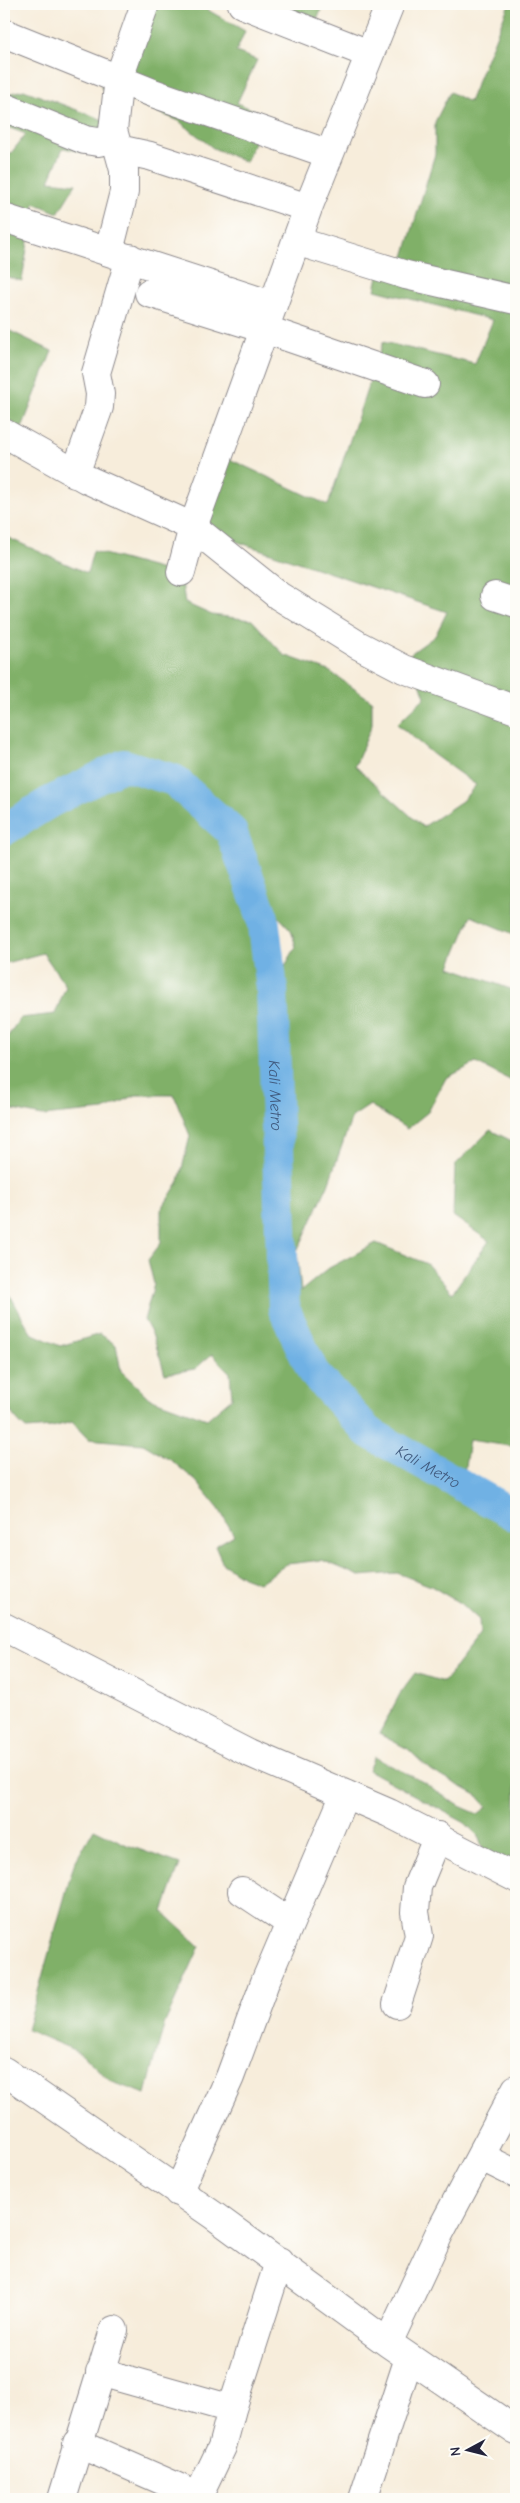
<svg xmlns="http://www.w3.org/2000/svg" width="520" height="2503" font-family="'Comic Neue',sans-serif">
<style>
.forest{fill:#80b068;stroke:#516952;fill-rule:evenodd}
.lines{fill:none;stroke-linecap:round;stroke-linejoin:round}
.river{stroke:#6fb1e4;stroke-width:32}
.minor-casing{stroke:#8c888b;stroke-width:30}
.minor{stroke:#fff;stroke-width:28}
.labels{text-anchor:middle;stroke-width:4;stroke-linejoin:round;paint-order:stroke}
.water-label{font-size:16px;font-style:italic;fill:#415b7f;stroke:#fdfcf7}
</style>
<rect width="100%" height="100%" fill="#fdfcf7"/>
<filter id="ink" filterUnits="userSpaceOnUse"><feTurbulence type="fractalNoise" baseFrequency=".02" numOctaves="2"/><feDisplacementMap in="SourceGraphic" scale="10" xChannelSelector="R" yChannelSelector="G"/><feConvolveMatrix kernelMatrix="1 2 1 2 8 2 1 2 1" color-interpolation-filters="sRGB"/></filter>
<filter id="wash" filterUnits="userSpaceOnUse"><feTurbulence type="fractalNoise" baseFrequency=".0096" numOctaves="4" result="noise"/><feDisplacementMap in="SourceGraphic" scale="20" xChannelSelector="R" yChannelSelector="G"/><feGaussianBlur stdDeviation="1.12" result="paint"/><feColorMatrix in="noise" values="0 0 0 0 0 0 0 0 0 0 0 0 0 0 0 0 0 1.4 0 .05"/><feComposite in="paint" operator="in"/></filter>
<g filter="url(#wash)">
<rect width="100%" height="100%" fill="#f7eddb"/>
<path class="forest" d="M 137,4 L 197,4 L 245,31 L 236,52 L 257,60 L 237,103 L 266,115 L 246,162 L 213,148 L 179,121 L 101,88 Z
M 270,4 L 324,4 L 311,32 Z
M 509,4 L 516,4 L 516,935 L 471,916 L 450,967 L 516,991 L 516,1083 L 476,1063 L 446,1078 L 428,1112 L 407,1129 L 370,1105 L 352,1117 L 328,1185 L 297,1252 L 301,1291 L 329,1268 L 376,1243 L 427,1264 L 452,1293 L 489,1241 L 453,1216 L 455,1165 L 490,1130 L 516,1143 L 516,1447 L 469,1440 L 462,1487 L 516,1516 L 516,1881 L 482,1847 L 478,1836 L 465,1823 L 368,1770 L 374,1757 L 423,1782 L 457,1805 L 478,1814 L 487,1807 L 478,1796 L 430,1770 L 408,1749 L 379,1734 L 402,1690 L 415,1673 L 444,1682 L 480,1635 L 479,1620 L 463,1605 L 431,1586 L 397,1573 L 360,1576 L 322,1560 L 287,1564 L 259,1583 L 243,1577 L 223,1564 L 215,1546 L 234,1535 L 219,1509 L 196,1481 L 172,1461 L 143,1444 L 88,1439 L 72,1422 L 52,1427 L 26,1429 C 2,1408 0,1391 8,1360 L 4,1356 L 4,1284 L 31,1333 L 60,1346 L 100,1334 L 116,1345 L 121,1371 L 149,1398 L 207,1419 L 232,1398 L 230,1373 L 212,1354 L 195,1369 L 165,1374 L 153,1336 L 144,1320 L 154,1284 L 148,1260 L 161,1243 L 161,1210 L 179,1181 L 190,1136 L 174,1095 L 136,1095 L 104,1110 L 42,1116 L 4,1108 L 4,1042 L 20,1018 L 55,1014 L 66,986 L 43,953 L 6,963 L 4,965 L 4,536 L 87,573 L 93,551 L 181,575 L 185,603 L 212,615 L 252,620 L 284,655 L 329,671 L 372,701 L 372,725 L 355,766 L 423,827 L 462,801 L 476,785 L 434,755 L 397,724 L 425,697 L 410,654 L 435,636 L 447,612 L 193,527 L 225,457 L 328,505 L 383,342 L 475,364 L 493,320 L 375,290 L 381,262 L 403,260 L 435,154 L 435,122 L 450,92 L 469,102 ZM 252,888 L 291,930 L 296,947 L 272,988 L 263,918 Z
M 24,90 L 122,127 L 118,142 L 105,157 L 63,148 L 49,181 L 76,184 L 58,213 L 34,203 L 22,281 L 4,276 L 4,162 L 26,134 L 4,126 L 4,95 Z
M 4,328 L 52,351 L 4,474 Z
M 94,1829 L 127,1845 L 180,1864 L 163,1912 L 200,1946 L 164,2025 L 146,2094 L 111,2082 L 81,2053 L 27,2030 L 74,1864 Z"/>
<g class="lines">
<path class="river" id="s1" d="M 4,830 L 50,802 L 124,765 L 174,780 L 231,831 L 263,918 L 272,989 L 284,1309 L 313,1372 L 368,1432 L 516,1516"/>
</g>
</g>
<g filter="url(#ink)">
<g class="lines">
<g class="minor-casing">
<path id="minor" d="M 242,4 L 369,54
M 4,33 L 153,93 L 329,154
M 4,107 L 85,140 L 98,142 L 114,139
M 118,149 L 150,156 L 308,208
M 4,218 L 272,305
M 296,241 L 406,275 L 516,300
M 109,251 L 124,192 L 124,170 L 113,130 L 119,78 L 145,4
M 149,293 L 264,329 L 425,384
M 4,433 L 86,479 L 193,527 L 279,596 L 358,645 L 404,669 L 516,710
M 75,474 L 99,407 L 100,394 L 96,373 L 130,258
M 181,572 L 193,527 L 308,208 L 390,4
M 495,596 L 516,603
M 4,1627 L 250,1753 L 389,1813 L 516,1878
M 242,1891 L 290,1923
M 397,2004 L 419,1936 L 415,1912 L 417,1887 L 438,1836
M 4,2071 L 213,2215 L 388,2343 L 516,2431
M 482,2157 L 516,2174
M 178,2192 L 230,2077 L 265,1982 L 345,1794
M 388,2343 L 439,2234 L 516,2089
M 100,2372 L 232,2409
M 77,2443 L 198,2496
M 62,2499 L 114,2330
M 197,2499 L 222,2447 L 232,2409 L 279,2262
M 363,2499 L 409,2358"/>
</g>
<use href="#minor" class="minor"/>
</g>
</g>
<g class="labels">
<g class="water-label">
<text dy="6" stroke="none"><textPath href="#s1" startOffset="536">Kali Metro</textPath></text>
<text dy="6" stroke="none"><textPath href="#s1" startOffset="970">Kali Metro</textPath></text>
</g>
</g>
<rect width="520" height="2503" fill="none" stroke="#fdfcf7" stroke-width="20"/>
<g transform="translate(468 2450) rotate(263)" stroke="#fdfcf7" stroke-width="4" paint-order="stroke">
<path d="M0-4L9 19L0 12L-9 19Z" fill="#22223b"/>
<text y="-8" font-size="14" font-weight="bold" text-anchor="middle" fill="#22223b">N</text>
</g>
</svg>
